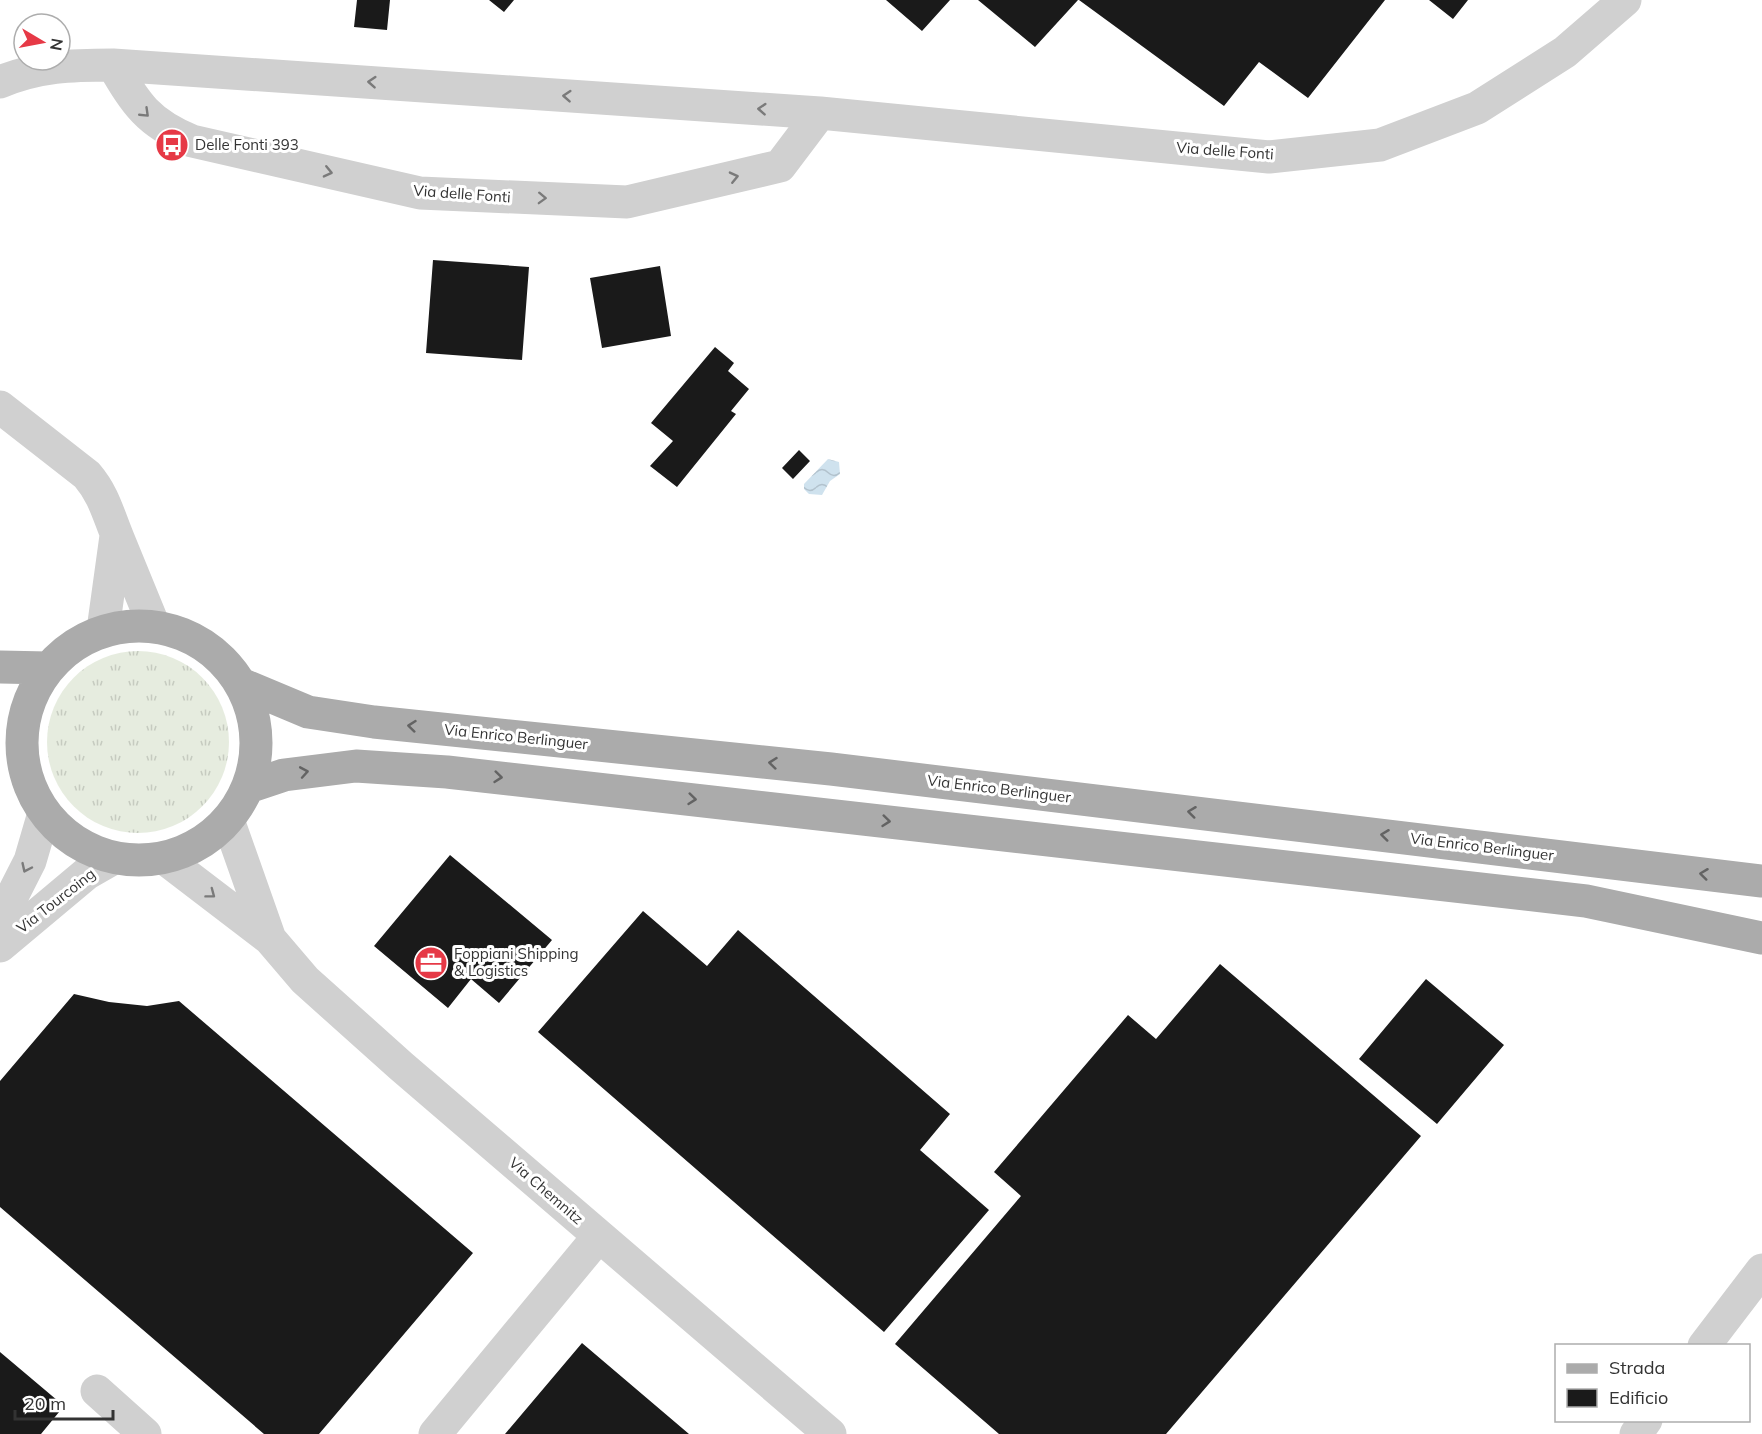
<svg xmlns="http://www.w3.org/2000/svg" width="1762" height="1434" font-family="Mulish,sans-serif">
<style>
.grass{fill:url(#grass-tufts)}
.water{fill:url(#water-waves)}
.building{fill:#1a1a1a}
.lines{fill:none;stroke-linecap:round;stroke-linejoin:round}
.minor{stroke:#d0d0d0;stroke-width:33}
.major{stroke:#ababab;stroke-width:33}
.oneway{stroke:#7a7a7a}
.oneway2{stroke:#636363}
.labels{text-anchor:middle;stroke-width:6;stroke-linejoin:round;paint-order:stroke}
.poi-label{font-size:15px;fill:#333;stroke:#fff;text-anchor:start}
.street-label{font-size:15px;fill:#333;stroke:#fff}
</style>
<defs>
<pattern id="grass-tufts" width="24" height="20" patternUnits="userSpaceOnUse" patternTransform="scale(1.5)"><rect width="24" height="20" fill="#e6ecdf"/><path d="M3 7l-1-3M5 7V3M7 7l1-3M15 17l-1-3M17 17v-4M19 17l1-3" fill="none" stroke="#c6cbc0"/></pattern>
<pattern id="water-waves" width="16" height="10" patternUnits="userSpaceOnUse" patternTransform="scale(1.5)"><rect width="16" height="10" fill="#cfe2ee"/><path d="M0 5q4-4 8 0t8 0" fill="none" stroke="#b2c2cd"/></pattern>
</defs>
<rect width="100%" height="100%" fill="#fff"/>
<path class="grass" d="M47 742a91 91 0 1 1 182 0a91 91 0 1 1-182 0Z"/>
<path class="water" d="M 828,459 L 839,462 L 840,474 L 830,481 L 822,495 L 809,494 L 804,489 L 804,484 Z"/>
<path class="building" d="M 357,0 L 390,0 L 387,30 L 354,27 Z
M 489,0 L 514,0 L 504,12 Z
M 886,0 L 950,0 L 922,31 Z
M 978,0 L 1078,0 L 1035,47 Z
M 1079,0 L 1385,0 L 1308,98 L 1259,62 L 1224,106 Z
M 1429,0 L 1468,0 L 1453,19 Z
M 433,260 L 529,267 L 522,360 L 426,353 Z
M 660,266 L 671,336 L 602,348 L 590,278 Z
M 715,347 L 734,363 L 728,371 L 749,389 L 731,411 L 736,414 L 677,487 L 650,466 L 673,441 L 651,423 Z
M 799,450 L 810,461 L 793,479 L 782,468 Z
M 450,855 L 552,940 L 499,1003 L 471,979 L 448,1008 L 374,946 Z
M 643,911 L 707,966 L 738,930 L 950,1114 L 920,1150 L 989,1210 L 884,1332 L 538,1032 Z
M 1220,964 L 1421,1136 L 1166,1434 L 999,1434 L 895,1344 L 1021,1196 L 994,1172 L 1128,1015 L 1156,1039 Z
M 1426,979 L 1504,1045 L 1437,1124 L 1359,1059 Z
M 74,994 L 109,1002 L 147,1006 L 179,1001 L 473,1253 L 319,1434 L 264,1434 L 0,1207 L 0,1081 Z
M 582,1343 L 689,1434 L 505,1434 Z
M 0,1352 L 64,1406 L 41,1434 L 0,1434 Z"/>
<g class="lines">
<path class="minor" d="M 113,65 C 136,104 148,123 192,141 L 420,193 L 627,202 L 780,166 L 820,113
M 0,82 C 39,66 71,65 113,65 L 820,113 L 1269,157 L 1380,145 L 1477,108 L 1565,52 L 1625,0
M 0,407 L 87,475 C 104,495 108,514 118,538 C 130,568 142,597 154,626
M 103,630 L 116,536
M 228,820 L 270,939
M 164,858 L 270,939 L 305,980 L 401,1066 L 830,1434
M 0,920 L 30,861 L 44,813
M 0,946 L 86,874 L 114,858
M 1704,1346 L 1762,1270
M 97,1391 L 145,1434
M 435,1434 L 599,1236
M 1636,1434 L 1646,1420"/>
<path class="major" d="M22 743a117 117 0 1 1 234 0a117 117 0 1 1-234 0Z
M 0,667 L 48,668
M 241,684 L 308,712 L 374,722 L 831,769 L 1762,881
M 248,787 L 284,775 L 356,766 L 447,772 L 1586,901 L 1762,938"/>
</g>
<defs><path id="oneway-chevron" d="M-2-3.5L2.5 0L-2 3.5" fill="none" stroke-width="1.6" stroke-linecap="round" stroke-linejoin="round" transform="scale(1.5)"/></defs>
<g class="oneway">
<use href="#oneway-chevron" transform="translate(372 82) rotate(-176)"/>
<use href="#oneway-chevron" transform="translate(567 96) rotate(-176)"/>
<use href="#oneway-chevron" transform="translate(762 109) rotate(-176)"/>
<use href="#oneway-chevron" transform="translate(145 113) rotate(44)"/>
<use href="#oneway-chevron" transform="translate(328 172) rotate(13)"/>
<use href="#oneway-chevron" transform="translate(734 177) rotate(-13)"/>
<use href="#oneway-chevron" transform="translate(542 198) rotate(2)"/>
<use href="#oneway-chevron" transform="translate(26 868) rotate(115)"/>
<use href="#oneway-chevron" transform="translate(211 894) rotate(37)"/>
</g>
<g class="oneway2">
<use href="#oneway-chevron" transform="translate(412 726) rotate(-174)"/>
<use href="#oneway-chevron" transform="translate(773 763) rotate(-174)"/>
<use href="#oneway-chevron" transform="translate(304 772) rotate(-10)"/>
<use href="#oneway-chevron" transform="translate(498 777) rotate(6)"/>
<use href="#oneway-chevron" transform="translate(692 799) rotate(6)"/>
<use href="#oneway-chevron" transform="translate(1192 812) rotate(-173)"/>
<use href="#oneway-chevron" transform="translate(886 821) rotate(6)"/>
<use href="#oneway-chevron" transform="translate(1385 835) rotate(-173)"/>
<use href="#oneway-chevron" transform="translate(1704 874) rotate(-173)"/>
</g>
<defs>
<g id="bus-disc" transform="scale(1.725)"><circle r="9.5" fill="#e63946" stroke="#fff"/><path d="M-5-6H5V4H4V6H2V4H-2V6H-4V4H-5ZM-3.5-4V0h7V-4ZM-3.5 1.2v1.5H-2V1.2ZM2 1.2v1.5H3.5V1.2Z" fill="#fff"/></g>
<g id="office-disc" transform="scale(1.725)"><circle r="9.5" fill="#e63946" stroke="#fff"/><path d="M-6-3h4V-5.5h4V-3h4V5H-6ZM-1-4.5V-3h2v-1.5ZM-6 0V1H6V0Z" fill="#fff"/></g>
</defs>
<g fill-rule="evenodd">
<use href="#bus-disc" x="172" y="145"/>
<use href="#office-disc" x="431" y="963"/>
</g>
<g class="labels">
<g class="poi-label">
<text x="195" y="150">Delle Fonti 393</text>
<text x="454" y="959">Foppiani Shipping<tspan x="454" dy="17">&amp; Logistics</tspan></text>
</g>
<g class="street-label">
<text transform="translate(1225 151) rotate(4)" y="5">Via delle Fonti</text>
<text transform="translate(462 194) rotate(4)" y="5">Via delle Fonti</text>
<text transform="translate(516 737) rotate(6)" y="5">Via Enrico Berlinguer</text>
<text transform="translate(999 789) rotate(7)" y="5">Via Enrico Berlinguer</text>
<text transform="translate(1482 847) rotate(7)" y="5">Via Enrico Berlinguer</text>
<text transform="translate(56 901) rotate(-38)" y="5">Via Tourcoing</text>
<text transform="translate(546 1191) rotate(41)" y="5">Via Chemnitz</text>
</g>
</g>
<rect x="1555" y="1344" width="195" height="78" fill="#ffffff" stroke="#adadad" stroke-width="1.5"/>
<rect x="1567" y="1364" width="30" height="9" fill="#ababab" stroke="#adadad" stroke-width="1.5"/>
<text x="1609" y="1374" font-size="18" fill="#333333">Strada</text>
<rect x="1567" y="1389" width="30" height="18" fill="#1a1a1a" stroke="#adadad" stroke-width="1.5"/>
<text x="1609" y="1404" font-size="18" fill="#333333">Edificio</text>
<g transform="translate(42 42) rotate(100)"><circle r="28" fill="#ffffff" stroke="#adadad" stroke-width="1.5"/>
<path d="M0-4.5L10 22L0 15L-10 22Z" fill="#e63946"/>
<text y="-9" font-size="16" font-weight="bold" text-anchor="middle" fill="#333333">N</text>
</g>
<path d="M15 1410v9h98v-9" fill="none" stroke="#333333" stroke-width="3"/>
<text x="24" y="1410" font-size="18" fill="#333333" stroke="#ffffff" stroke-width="4.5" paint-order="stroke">20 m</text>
</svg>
